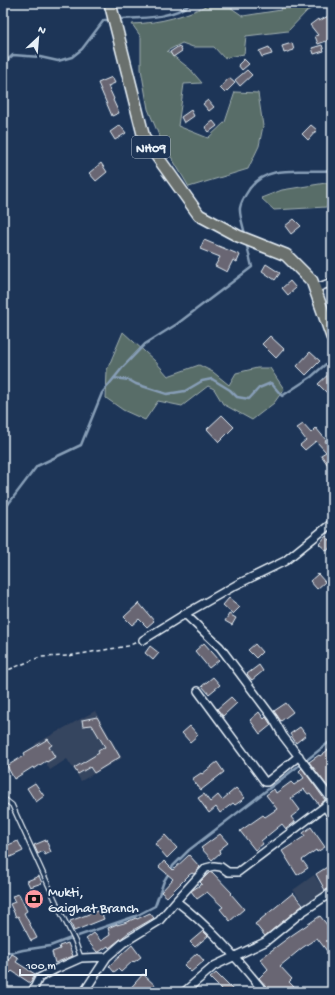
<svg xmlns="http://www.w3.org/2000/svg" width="335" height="995" font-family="'Gochi Hand',sans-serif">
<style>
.built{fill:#34445f}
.green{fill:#596d68;stroke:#a0afb0}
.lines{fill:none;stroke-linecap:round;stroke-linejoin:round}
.stream{stroke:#879eb7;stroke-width:2.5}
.building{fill:#696673;stroke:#e8f1f8}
.service-casing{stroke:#e8f1f8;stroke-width:6}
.minor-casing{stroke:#e8f1f8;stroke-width:10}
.primary-casing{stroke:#e8f1f8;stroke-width:14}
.path{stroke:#e8f1f8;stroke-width:1.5;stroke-dasharray:4 3;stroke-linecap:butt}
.service{stroke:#1d3557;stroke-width:3.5}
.minor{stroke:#1d3557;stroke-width:7}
.primary{stroke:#6b706d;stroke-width:11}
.labels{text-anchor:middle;stroke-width:4;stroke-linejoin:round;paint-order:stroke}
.shield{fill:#1d3557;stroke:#abb9c8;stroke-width:1}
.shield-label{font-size:13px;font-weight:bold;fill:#e8f1f8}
.poi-label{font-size:14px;fill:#e8f1f8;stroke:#1d3557;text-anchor:start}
</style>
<rect width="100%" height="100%" fill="#1d3557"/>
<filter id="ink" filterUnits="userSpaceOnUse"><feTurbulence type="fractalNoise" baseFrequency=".025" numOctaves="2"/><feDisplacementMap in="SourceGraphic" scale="8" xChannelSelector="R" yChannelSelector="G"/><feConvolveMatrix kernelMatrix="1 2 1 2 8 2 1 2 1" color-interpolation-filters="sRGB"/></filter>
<g filter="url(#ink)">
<path class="built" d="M 95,711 L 122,758 L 81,781 L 67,759 L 50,770 L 35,744 Z
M 314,875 L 326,892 L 305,906 L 293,890 Z"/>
<path class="green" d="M 212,3 L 224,3 L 243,16 L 281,10 L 283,3 L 322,3 L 307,11 L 288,31 L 246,36 L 244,54 L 224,58 L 214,47 L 193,47 L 182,43 L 167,51 L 190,69 L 202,83 L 184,84 L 178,126 L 208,138 L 225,122 L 235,92 L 258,93 L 263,126 L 259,146 L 248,169 L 189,187 L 160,138 L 148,109 L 141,69 L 141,37 L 132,24 C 161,23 185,16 212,3 Z
M 332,182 L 332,206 L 326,207 L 274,210 L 261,198 L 282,190 Z
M 123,332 L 155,361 L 168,376 L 199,365 L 213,372 L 229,385 L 236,373 L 257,368 L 270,368 L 284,389 L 274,403 L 252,420 L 223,404 L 214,389 L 208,386 L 182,406 L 158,401 L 145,420 L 123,410 L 106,398 L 107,370 Z"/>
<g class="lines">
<path class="stream" d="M 117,19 C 140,18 173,19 191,3
M 3,64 L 13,55 L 40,57 L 58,61 L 72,57 L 82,49 L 104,20 L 112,20
M 245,235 C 244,228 239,215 240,208 C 241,201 246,194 250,188 C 270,162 305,174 332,170
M 114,378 L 129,380 L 136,384 L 167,394 L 185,391 L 202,381 L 212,379 L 230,390 L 237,397 L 249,399 L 259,388 L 271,383 L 282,396 L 311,377 L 327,363 L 332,363
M 3,511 L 37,466 L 81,445 L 102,393 L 123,367 L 145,344 L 177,324 L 252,267 L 246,242
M 308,759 L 332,740
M 78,936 L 136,916 L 155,906 L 164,881 L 173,866 L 189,850 L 301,764
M 3,951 L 11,953 L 23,950 L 50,946 L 71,938"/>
</g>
<path class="building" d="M 332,14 L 332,39 L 318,44 L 315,36 L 318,35 L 310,25 L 318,19 L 319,21 Z
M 292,43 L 294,50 L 284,53 L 282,46 Z
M 322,45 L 324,51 L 314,54 L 312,48 Z
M 179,46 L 182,51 L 173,57 L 170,52 Z
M 269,47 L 272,54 L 262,57 L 259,51 Z
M 244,59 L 249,64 L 242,70 L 238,65 Z
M 247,70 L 252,75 L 240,86 L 235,80 Z
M 112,77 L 115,83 L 108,86 L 114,99 L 113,100 L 119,113 L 112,116 L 98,83 Z
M 229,78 L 235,83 L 225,93 L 220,88 Z
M 208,100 L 214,107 L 209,111 L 203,104 Z
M 191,110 L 194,116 L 184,123 L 181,117 Z
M 213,121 L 217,126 L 209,132 L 205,127 Z
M 120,125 L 126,133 L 115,140 L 110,132 Z
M 311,125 L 317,130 L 308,140 L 302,134 Z
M 101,163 L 107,172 L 96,181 L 89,173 Z
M 294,219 L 301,226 L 291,234 L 285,226 Z
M 204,240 L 240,255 L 237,262 L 233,260 L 227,272 L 215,266 L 220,257 L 200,249 Z
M 266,264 L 280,273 L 275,280 L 262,271 Z
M 290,281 L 296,288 L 288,295 L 282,288 Z
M 270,336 L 284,349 L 276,358 L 262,344 Z
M 310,352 L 320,361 L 306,375 L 297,366 Z
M 332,371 L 332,392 L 329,395 L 318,384 Z
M 222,415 L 234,427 L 219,442 L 207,429 Z
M 303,424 L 311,433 L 316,428 L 326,440 L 325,441 L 330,449 L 332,448 L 332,471 L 321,455 L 326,452 L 316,441 L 305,450 L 300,445 L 306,440 L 297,428 Z
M 326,536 L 332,542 L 332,545 L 327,551 L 319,544 Z
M 318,574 L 325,582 L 317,589 L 310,581 Z
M 229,598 L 240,607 L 233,614 L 223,605 Z
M 139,603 L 154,621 L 147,627 L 139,619 L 132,625 L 124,617 Z
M 229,614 L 236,618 L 232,625 L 225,621 Z
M 204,643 L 219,660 L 209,668 L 195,651 Z
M 255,644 L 262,652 L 256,658 L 248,650 Z
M 150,646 L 159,653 L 153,660 L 145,653 Z
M 259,665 L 263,671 L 252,680 L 247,674 Z
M 213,677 L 220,685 L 209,694 L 202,686 Z
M 231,697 L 237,703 L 223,716 L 217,709 Z
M 286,703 L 293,712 L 281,721 L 274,711 Z
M 259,712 L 264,719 L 266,717 L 271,725 L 260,734 L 250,720 Z
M 97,717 L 120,757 L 94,773 L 90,767 L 78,774 L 74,768 L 99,753 L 98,751 L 105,747 L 92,725 L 83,726 L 82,720 Z
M 190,726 L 198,735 L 190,742 L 182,733 Z
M 300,727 L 306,735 L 296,743 L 290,734 Z
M 48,739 L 52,745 L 49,747 L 55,757 L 47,762 L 46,761 L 34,769 L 33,767 L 14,779 L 7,766 L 25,755 L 24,753 Z
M 332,747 L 332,792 L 309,762 L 319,755 L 320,756 Z
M 217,762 L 224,772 L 201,790 L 192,779 L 201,773 L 202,774 Z
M 302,768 L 325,800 L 319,805 L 310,793 L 308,794 L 304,789 L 291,798 L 300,810 L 291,817 L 295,822 L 286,829 L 282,824 L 261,841 L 263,844 L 255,850 L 240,831 L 263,815 L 265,817 L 277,809 L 266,795 L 274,789 L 276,793 L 291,782 L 294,785 L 304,778 L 299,771 Z
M 35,783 L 44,796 L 36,802 L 27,788 Z
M 236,788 L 245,798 L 235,805 L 233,803 L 220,813 L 216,807 L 209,813 L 198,798 L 204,794 L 210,802 L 218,795 L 222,800 Z
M 311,827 L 325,847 L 317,852 L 316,850 L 302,860 L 308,868 L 297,875 L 282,851 L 305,836 L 303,833 Z
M 220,834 L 228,843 L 219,850 L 220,853 L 212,860 L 201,848 Z
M 165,835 L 177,848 L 167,858 L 155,844 Z
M 46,840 L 51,852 L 45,855 L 43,851 L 38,854 L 34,845 Z
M 18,841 L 23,851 L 6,859 L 3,852 L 3,847 Z
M 189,855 L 200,867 L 194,874 L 192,873 L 189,875 L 167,897 L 161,892 L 173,879 L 159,867 L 164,861 L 173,870 Z
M 332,864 L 332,886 L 325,890 L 316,874 Z
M 210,872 L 212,872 L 232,893 L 231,894 L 244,909 L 230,921 L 220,909 L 223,907 L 207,892 L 197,899 L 191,891 L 202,884 L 200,882 Z
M 39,876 L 42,883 L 30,887 L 27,881 Z
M 293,893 L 303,905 L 265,936 L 255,924 Z
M 19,894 L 27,911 L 24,913 L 37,938 L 31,941 L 18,916 L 16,917 L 10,904 L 15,902 L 12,896 Z
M 100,910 L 104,919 L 74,931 L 70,921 Z
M 150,913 L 154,918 L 128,933 L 109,948 L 108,946 L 99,952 L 97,952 L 86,939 L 94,933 L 101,941 L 110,935 L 108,928 L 117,924 L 117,925 L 124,923 L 136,918 L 137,919 Z
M 320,916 L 332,931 L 332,947 L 327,951 L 317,938 L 302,948 L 280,966 L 292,979 L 289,982 L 294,987 L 289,992 L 271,992 L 259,978 L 268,969 L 260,959 L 292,935 Z
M 203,931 L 208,936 L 195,947 L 190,942 Z
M 68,943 L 73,956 L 55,963 L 52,952 L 60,949 L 59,946 Z
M 132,945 L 141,957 L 134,962 L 133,961 L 121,972 L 118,969 L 114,972 L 109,966 Z
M 197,953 L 204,961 L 191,972 L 184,965 Z
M 12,954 L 19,958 L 16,962 L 35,974 L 30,983 L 12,971 L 10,973 L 3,968 Z
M 216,973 L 235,992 L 224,992 L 210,978 Z
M 143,974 L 162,992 L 127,992 Z"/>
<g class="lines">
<g class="service-casing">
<path id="service" d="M 3,798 L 12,805 L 62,915 L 75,941 L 81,958"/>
</g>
<g class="minor-casing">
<path id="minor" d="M 314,289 L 332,282
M 332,523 L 285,561 L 236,585 L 185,614 L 220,647 L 273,718 L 283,736 L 332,800
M 143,640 L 185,614
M 198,691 L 265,782 L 267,782 L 299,756
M 325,806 L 332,817
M 176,901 L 206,868 L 214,866 L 221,867 L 228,872 L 238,872 L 332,801
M 32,992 L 39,978 L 56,969 L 81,958 L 107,957
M 84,992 L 107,957 L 123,943 L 159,921 L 176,901 C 209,926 234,955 260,987 L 260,989 L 257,992
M 184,992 L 214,966 L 265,942 L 302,912 L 332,892"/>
</g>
<g class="primary-casing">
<path id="primary" d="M 110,3 L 144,138 L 199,215 L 238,236 L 286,255 L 312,281 L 332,337"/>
</g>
<path class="path" d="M 3,689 L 8,670 L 40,657 L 68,656 L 128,646 L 137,642"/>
<use href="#service" class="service"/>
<use href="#minor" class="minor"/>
<use href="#primary" class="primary"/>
</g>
</g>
<defs>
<g id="bank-disc" transform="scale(1)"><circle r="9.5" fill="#ff9aa2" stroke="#1d3557"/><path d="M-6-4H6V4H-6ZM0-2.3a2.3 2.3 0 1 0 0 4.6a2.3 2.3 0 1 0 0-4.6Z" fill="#111"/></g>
</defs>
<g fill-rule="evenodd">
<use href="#bank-disc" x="34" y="899"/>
</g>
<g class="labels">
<rect class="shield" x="132" y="136" width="38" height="22" rx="3"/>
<g class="shield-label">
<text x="151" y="152">NH09</text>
</g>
<g class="poi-label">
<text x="48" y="896">Mukti,<tspan x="48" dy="16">Gaighat Branch</tspan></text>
</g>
</g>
<rect width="335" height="995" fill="none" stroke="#1d3557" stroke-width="16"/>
<rect x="8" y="8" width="319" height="979" fill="none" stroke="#e8f1f8" stroke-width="1.5" filter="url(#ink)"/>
<g transform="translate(38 38) rotate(26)" stroke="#1d3557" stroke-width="3" paint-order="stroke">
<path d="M0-3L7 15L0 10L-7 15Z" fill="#e8f1f8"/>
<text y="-6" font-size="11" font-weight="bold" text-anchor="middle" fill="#e8f1f8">N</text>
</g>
<path d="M20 969v6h126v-6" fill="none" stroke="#e8f1f8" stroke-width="2"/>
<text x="26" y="969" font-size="12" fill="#e8f1f8" stroke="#1d3557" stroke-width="3" paint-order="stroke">100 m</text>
</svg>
